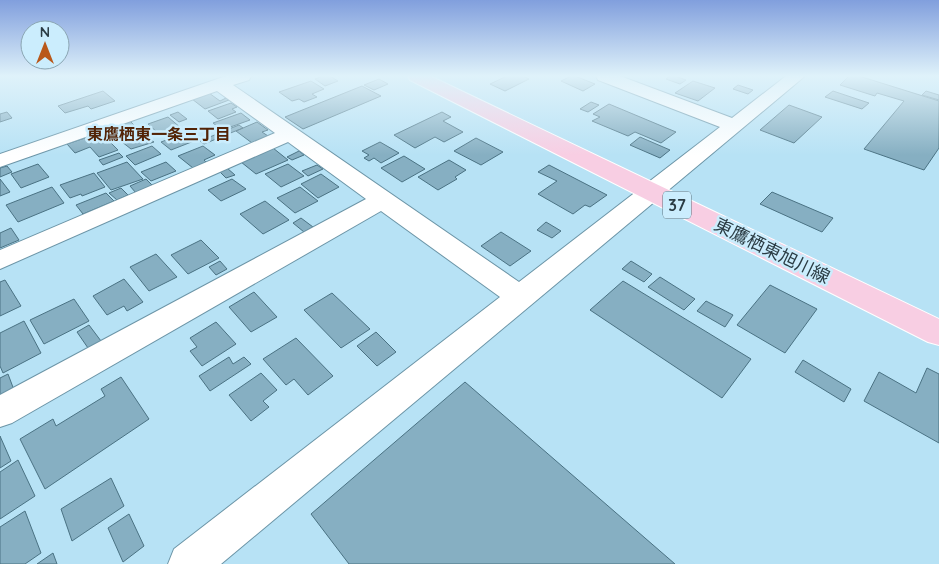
<svg xmlns="http://www.w3.org/2000/svg" width="939" height="564" font-family="Quicksand,'Noto Sans JP',sans-serif">
<style>
.building{fill:#86afc2;stroke:#4a7283}
.lines{fill:none;stroke-linecap:round;stroke-linejoin:round}
.minor-casing{stroke:#6c95a7;stroke-width:2}
.major-casing{stroke:#fff;stroke-width:2}
.minor{fill:#fff;fill-rule:evenodd}
.major{fill:#f8cee3;fill-rule:evenodd}
.labels{text-anchor:middle;stroke-width:5;stroke-linejoin:round;paint-order:stroke}
.far-neighbourhood-label{font-size:16px;font-weight:bold;fill:#522306;stroke:#cbedfd}
.shield{fill:#cbedfd;stroke:#5b717c;stroke-width:1}
.shield-label{font-size:16px;font-weight:bold;fill:#2b3c44}
.street-label{font-size:18px;fill:#2b3c44;stroke:#cbedfd}
</style>
<rect width="100%" height="100%" fill="#b7e2f5"/>
<path class="building" d="M 323,76 L 330,76 L 338,81 L 325,86 L 315,79 Z
M 507,76 L 523,76 L 529,79 L 505,91 L 490,84 Z
M 571,76 L 575,76 L 595,84 L 583,91 L 561,81 Z
M 670,76 L 675,76 L 686,80 L 680,84 L 666,79 Z
M 849,76 L 859,76 L 939,101 L 939,148 L 924,170 L 864,149 L 904,101 L 877,93 L 875,96 L 840,85 Z
M 379,79 L 388,84 L 374,90 L 364,85 Z
M 311,81 L 324,89 L 312,94 L 317,97 L 304,102 L 299,99 L 292,101 L 279,92 Z
M 693,81 L 715,88 L 698,101 L 675,93 Z
M 738,85 L 753,90 L 748,94 L 733,89 Z
M 362,86 L 381,96 L 303,129 L 285,117 Z
M 103,91 L 115,101 L 91,109 L 88,106 L 65,113 L 58,106 Z
M 833,91 L 869,103 L 862,109 L 825,97 Z
M 926,91 L 939,95 L 939,100 L 922,95 Z
M 209,93 L 220,101 L 226,98 L 229,100 L 205,109 L 192,99 Z
M 591,102 L 599,105 L 588,112 L 580,109 Z
M 231,103 L 237,107 L 232,109 L 236,112 L 218,119 L 208,111 Z
M 609,104 L 676,132 L 661,143 L 635,132 L 628,136 L 592,121 L 600,117 L 593,114 Z
M 789,105 L 822,117 L 794,143 L 760,130 Z
M 7,112 L 12,118 L 0,122 L 0,114 Z
M 178,112 L 187,119 L 179,122 L 170,115 Z
M 442,112 L 451,117 L 443,121 L 463,132 L 444,142 L 435,137 L 415,148 L 394,135 Z
M 241,113 L 250,120 L 222,130 L 213,123 Z
M 168,117 L 181,128 L 166,134 L 163,131 L 158,133 L 148,124 Z
M 130,121 L 138,129 L 121,135 L 113,127 Z
M 257,122 L 268,130 L 262,132 L 268,136 L 252,143 L 236,131 Z
M 239,125 L 243,128 L 223,136 L 219,133 Z
M 138,130 L 154,142 L 131,149 L 117,138 Z
M 185,133 L 194,141 L 171,150 L 161,142 Z
M 217,134 L 221,137 L 204,144 L 200,141 Z
M 94,135 L 99,139 L 105,137 L 118,150 L 99,157 L 90,147 L 75,153 L 67,144 Z
M 640,137 L 670,150 L 660,158 L 630,145 Z
M 476,138 L 503,152 L 481,165 L 454,151 Z
M 380,142 L 399,153 L 381,163 L 374,158 L 369,161 L 364,158 L 369,155 L 362,151 Z
M 152,146 L 161,154 L 135,165 L 126,156 Z
M 203,146 L 215,155 L 204,160 L 207,163 L 193,168 L 178,156 Z
M 273,148 L 288,160 L 256,174 L 241,162 Z
M 299,151 L 304,155 L 292,160 L 287,157 Z
M 119,153 L 123,157 L 103,165 L 99,160 Z
M 404,156 L 425,169 L 402,182 L 381,168 Z
M 449,160 L 466,170 L 455,177 L 457,179 L 438,190 L 418,177 Z
M 127,162 L 143,179 L 111,190 L 97,173 Z
M 166,162 L 176,171 L 151,181 L 141,172 Z
M 38,164 L 49,177 L 21,188 L 11,174 Z
M 288,164 L 304,176 L 281,187 L 265,174 Z
M 317,165 L 323,169 L 308,176 L 302,171 Z
M 549,165 L 607,195 L 590,207 L 585,205 L 573,214 L 538,194 L 557,181 L 538,172 Z
M 7,166 L 12,172 L 0,177 L 0,168 Z
M 227,168 L 235,175 L 226,178 L 219,171 Z
M 94,173 L 105,187 L 82,196 L 81,194 L 70,198 L 60,185 Z
M 321,174 L 339,187 L 318,198 L 301,184 Z
M 0,179 L 10,192 L 0,196 Z
M 146,179 L 153,186 L 136,193 L 130,186 Z
M 232,179 L 246,189 L 221,201 L 208,190 Z
M 52,187 L 64,203 L 18,222 L 6,205 Z
M 300,187 L 318,201 L 295,213 L 277,198 Z
M 121,188 L 128,195 L 117,200 L 109,193 Z
M 772,192 L 833,218 L 822,232 L 760,204 Z
M 106,193 L 114,201 L 83,214 L 76,205 Z
M 265,201 L 289,220 L 263,234 L 240,214 Z
M 301,218 L 313,227 L 304,232 L 293,223 Z
M 546,222 L 561,231 L 552,238 L 537,230 Z
M 11,228 L 19,240 L 0,248 L 0,233 Z
M 501,232 L 531,251 L 510,266 L 481,246 Z
M 201,240 L 219,258 L 188,274 L 171,255 Z
M 156,254 L 177,277 L 149,291 L 130,267 Z
M 220,261 L 227,269 L 216,275 L 209,267 Z
M 631,261 L 652,274 L 644,282 L 622,269 Z
M 660,277 L 695,299 L 684,310 L 648,287 Z
M 124,279 L 143,302 L 127,311 L 124,306 L 107,315 L 93,296 Z
M 5,280 L 21,306 L 0,316 L 0,282 Z
M 623,281 L 751,359 L 722,398 L 590,310 Z
M 770,285 L 817,309 L 785,353 L 737,325 Z
M 254,292 L 277,317 L 251,332 L 229,307 Z
M 332,293 L 370,329 L 341,348 L 304,310 Z
M 74,299 L 89,321 L 44,344 L 30,320 Z
M 706,301 L 733,315 L 725,327 L 697,311 Z
M 24,321 L 41,353 L 3,373 L 0,366 L 0,333 Z
M 216,322 L 236,344 L 202,366 L 190,351 L 197,347 L 190,338 Z
M 89,325 L 101,341 L 88,348 L 77,332 Z
M 376,332 L 396,352 L 377,366 L 357,346 Z
M 296,338 L 333,376 L 308,395 L 294,379 L 286,385 L 263,359 Z
M 229,357 L 233,364 L 244,357 L 251,364 L 210,391 L 199,376 Z
M 803,360 L 851,389 L 844,402 L 795,372 Z
M 927,368 L 939,374 L 939,443 L 864,401 L 879,372 L 916,393 Z
M 261,373 L 277,390 L 263,401 L 269,407 L 251,421 L 229,395 Z
M 8,374 L 14,390 L 0,397 L 0,378 Z
M 121,377 L 149,419 L 45,489 L 20,439 L 53,419 L 56,426 L 105,396 L 101,389 Z
M 465,382 L 675,564 L 349,564 L 311,514 Z
M 0,436 L 11,461 L 0,468 Z
M 18,460 L 35,496 L 0,519 L 0,472 Z
M 111,478 L 124,506 L 72,541 L 61,509 Z
M 25,511 L 41,553 L 25,564 L 0,564 L 0,527 Z
M 129,514 L 144,546 L 123,562 L 108,528 Z
M 53,553 L 57,564 L 37,564 Z"/>
<g class="lines">
<g class="minor-casing">
<path id="minor" d="M 226,76 L 251,76 L 249,80 L 233,85 L 519,282 L 720,127 L 598,80 L 596,76 L 620,76 L 732,118 L 786,76 L 805,76 L 221,564 L 168,564 L 174,549 L 500,297 L 381,211 L 12,423 L 0,427 L 0,395 L 366,199 L 288,142 L 0,269 L 0,250 L 275,133 L 217,91 L 0,167 L 0,154 Z"/>
</g>
<g class="major-casing">
<path id="major" d="M 408,76 L 430,76 L 939,319 L 939,345 L 928,342 L 410,80 Z"/>
</g>
<use href="#minor" class="minor"/>
<use href="#major" class="major"/>
</g>
<linearGradient id="sky" x2="0" y2="1"><stop stop-color="#819fdd"/><stop offset="0.49" stop-color="#dff2fa"/><stop offset="1" stop-color="#dff2fa" stop-opacity="0"/></linearGradient>
<rect width="939" height="155" fill="url(#sky)"/>
<g class="labels">
<g class="far-neighbourhood-label">
<text x="159" y="140">東鷹栖東一条三丁目</text>
</g>
<rect class="shield" x="663" y="191.5" width="28" height="27" rx="4"/>
<g class="shield-label">
<text x="677" y="211">37</text>
</g>
<g class="street-label">
<text transform="translate(772 251) rotate(26)" y="6">東鷹栖東旭川線</text>
</g>
</g>
<g transform="translate(45 45)"><circle r="24" fill="#cbedfd" stroke="#8ba6b3"/>
<path d="M0-4L9 19L0 12L-9 19Z" fill="#b9581a"/>
<text y="-8" font-size="14" font-weight="bold" text-anchor="middle" fill="#2b3c44">N</text>
</g>
</svg>
